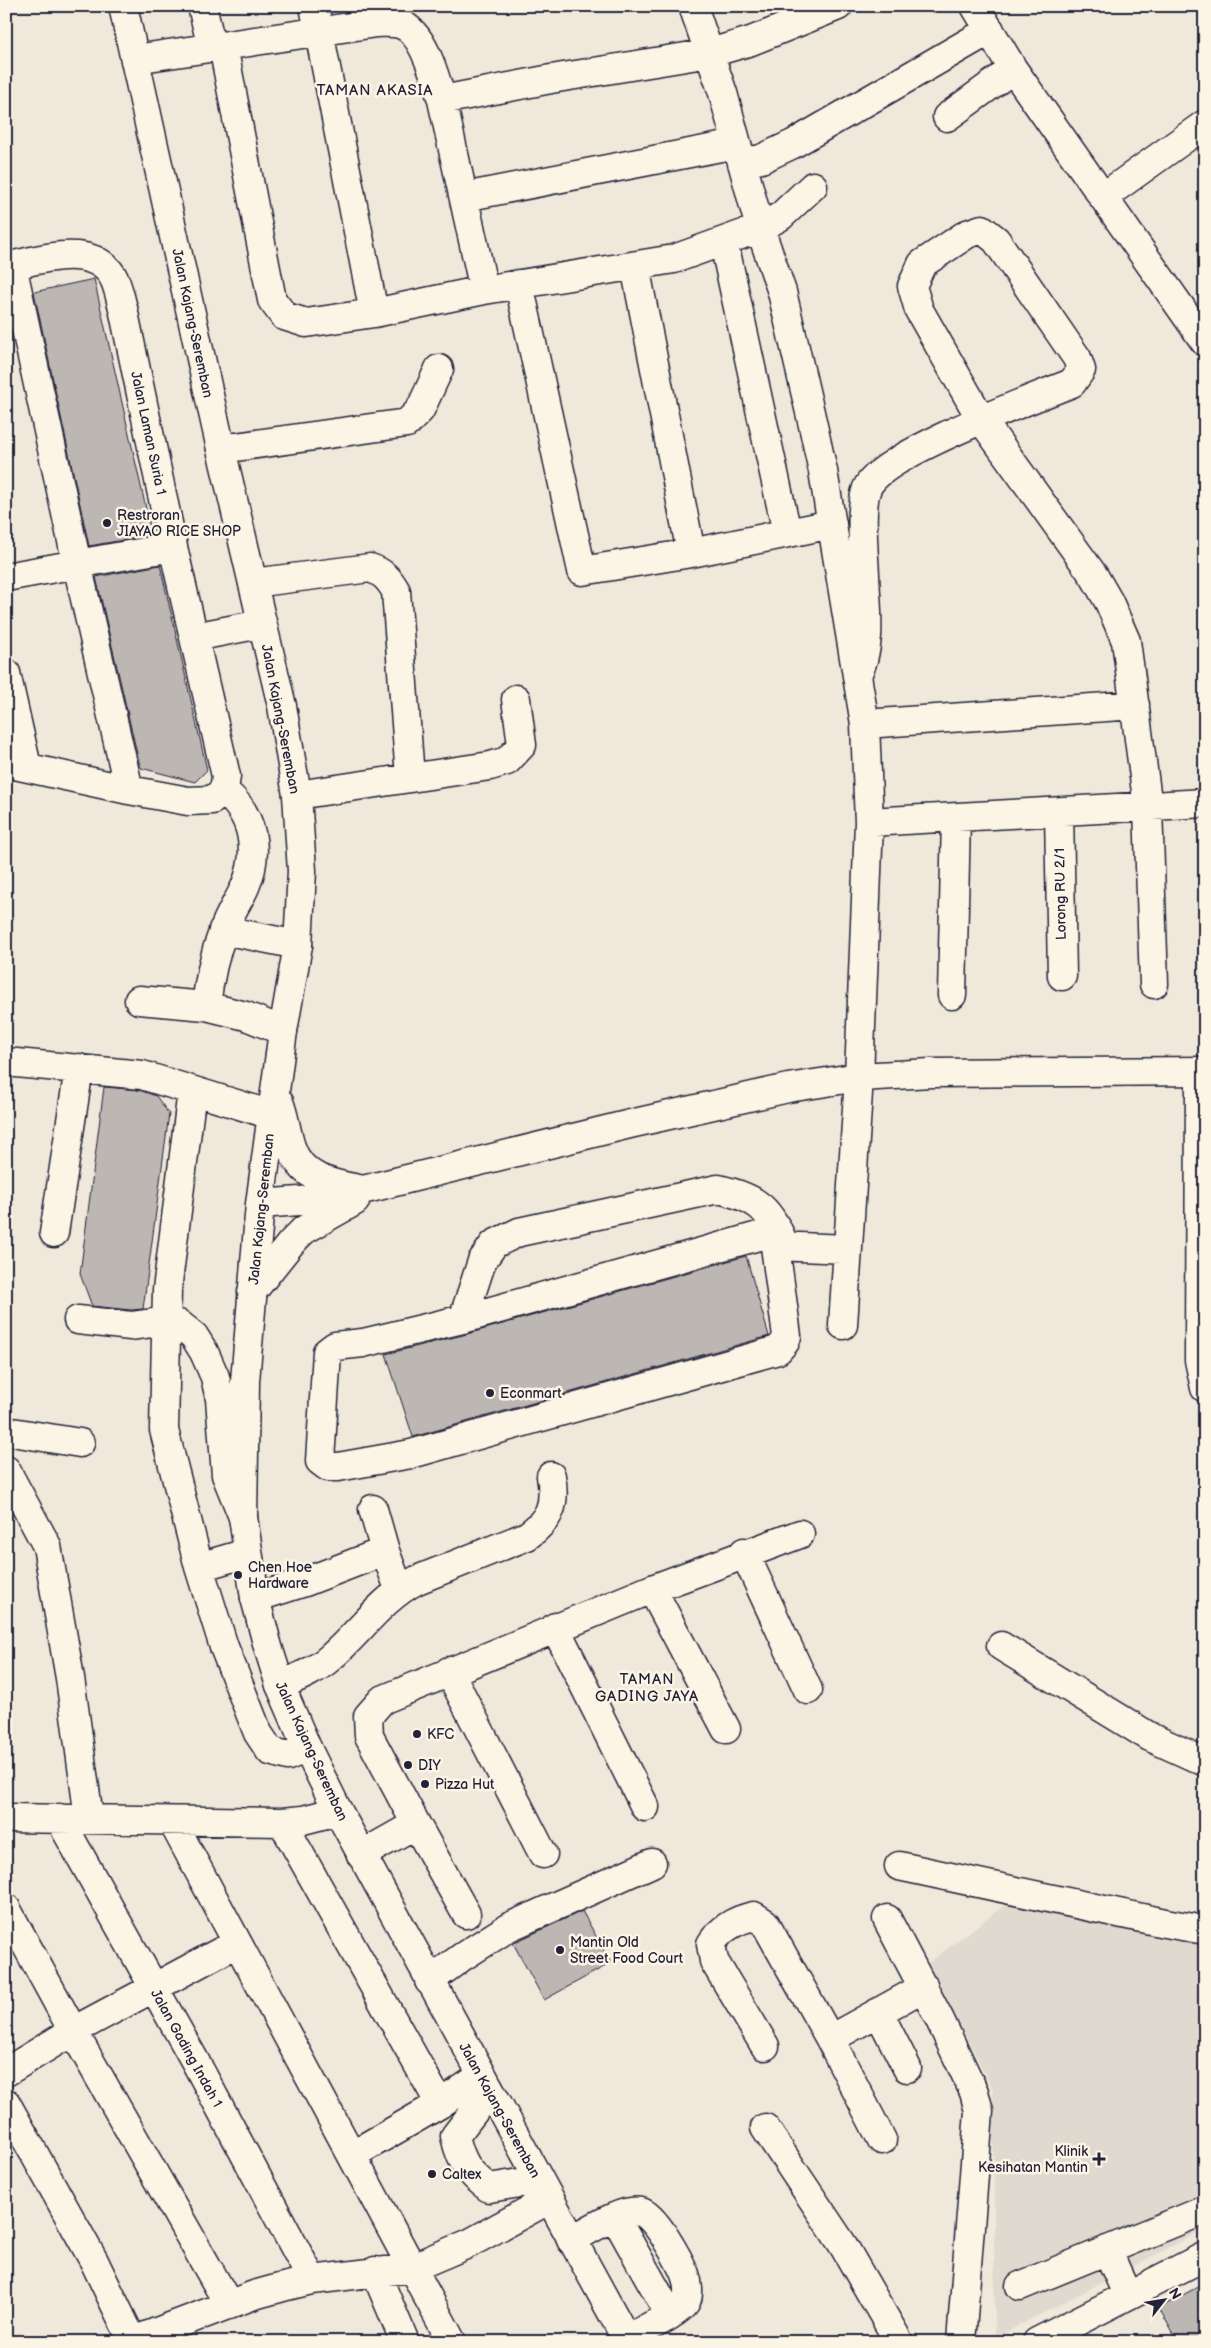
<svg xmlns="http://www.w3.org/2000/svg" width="1211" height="2348" font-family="'Balsamiq Sans',sans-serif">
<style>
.built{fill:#e0d9cf}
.building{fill:#bcb7b3;stroke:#22223b}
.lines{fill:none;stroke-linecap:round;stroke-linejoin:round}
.minor-casing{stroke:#22223b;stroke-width:31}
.major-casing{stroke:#22223b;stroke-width:31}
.minor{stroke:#fcf5e5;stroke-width:28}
.major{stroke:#fcf5e5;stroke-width:28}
.poi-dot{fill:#22223b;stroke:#fcf5e5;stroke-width:2}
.labels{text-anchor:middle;stroke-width:5;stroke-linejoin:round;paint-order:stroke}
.street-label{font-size:14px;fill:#22223b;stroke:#fcf5e5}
.poi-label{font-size:14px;fill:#22223b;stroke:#fcf5e5;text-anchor:start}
.neighbourhood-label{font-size:15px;letter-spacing:1px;fill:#22223b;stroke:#fcf5e5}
</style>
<rect width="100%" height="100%" fill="#efe8db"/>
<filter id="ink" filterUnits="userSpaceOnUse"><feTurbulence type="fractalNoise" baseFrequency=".02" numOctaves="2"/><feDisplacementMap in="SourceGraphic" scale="10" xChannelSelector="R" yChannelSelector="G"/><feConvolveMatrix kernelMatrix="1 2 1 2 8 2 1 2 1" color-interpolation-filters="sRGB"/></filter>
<g filter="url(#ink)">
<path class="built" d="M 1009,1902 L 1205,1946 L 1205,2229 L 995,2338 L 993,2089 L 928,1963 Z"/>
<path class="building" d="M 94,279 L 152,535 L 89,546 L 34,292 Z
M 160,565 L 207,770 L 195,782 L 141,768 L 139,762 L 96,577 Z
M 104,1087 L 139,1090 L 156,1096 L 169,1114 L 143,1309 L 131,1310 L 92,1306 L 80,1274 Z
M 746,1256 L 769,1336 L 413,1437 L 386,1354 L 467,1334 Z
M 582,1911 L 611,1963 L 544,2000 L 513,1943 Z
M 1205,2283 L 1205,2342 L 1178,2342 L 1159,2308 Z"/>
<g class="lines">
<g class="minor-casing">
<path id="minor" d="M 202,6 L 212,48
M 314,6 L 374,313
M 693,6 L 723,93 L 760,228 L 782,292 L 812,421 L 823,471 L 865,724 L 869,822 L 859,1077 L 843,1325
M 975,6 L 1013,69 L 1205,342
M 223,46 L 272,300 L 284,316 L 306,323 L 374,313 L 484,290 L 674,259 L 760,228 L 781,216 L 813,186
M 135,59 L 376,23 C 384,23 393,22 400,24 C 423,31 436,79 442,100 L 551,79 L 710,53 L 751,41 L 838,6
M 442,100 L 484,290
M 947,117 L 1013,69
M 742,163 L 761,159 L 793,144 L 990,30
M 464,197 L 736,144
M 1103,197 L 1205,124
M 724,243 L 787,533
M 635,266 L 691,553
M 6,267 C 37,260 91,242 112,275 C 118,284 120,298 123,308 L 173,547 L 226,776 L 224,791
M 519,284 L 582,571 L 691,553 L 832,524
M 221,449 L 407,423 L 420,410 L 439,369
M 6,577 L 77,564 L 12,265
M 253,583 L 370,568 C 383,572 389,579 396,591 L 410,777
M 194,637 L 261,624
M 6,673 L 27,767
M 857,675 C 873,644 866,608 865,575 C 864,553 859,507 867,488 C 881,455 1034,398 1072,383 L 1081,370 L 1077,358 L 996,240 L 982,229 L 967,234 L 922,264 L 912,286 L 919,310 L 981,419 L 1094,576 L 1109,602 L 1126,641 L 1148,807 L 1154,984
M 865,724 L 1135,705
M 6,763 L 129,790 L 188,801 L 212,800 L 224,791
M 129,790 L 77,564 L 173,547
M 297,795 L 490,766 L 507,761 L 522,745 L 516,699
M 1059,812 L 1062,976
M 869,822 L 1205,803
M 223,930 L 298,945
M 952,995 L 956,817
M 139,1000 L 206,1006 L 246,1016 L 283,1031
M 206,1006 C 209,979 213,958 223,932 C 228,916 238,902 245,887 C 260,852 254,815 224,791
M 6,1062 L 142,1075 L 272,1115
M 1200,1071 L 1199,1360 L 1205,1388
M 192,1091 L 167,1290 L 164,1430 L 199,1567 L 224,1647 L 258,1733 L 270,1751 L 288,1756 L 307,1748
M 54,1233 L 79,1068
M 762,1235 L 770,1237 L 775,1246 L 787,1336 L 785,1342 L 778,1350 L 411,1454 L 338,1467 L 328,1467 L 320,1461 L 327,1352 L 335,1346 L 363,1343 L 463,1319 Z
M 775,1246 L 848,1249
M 463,1319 L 482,1261 L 494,1244 L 519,1232 L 718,1189 C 759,1198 769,1209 785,1246
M 78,1320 L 131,1326 L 167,1321 L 179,1324 L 194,1336 L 204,1352 L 215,1377 L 220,1399 L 226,1475 L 243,1517
M 6,1431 L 80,1443
M 6,1470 L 47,1546 L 70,1678 L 89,1818
M 373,1509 L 385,1551 L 399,1589
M 744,1552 L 808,1690
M 199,1567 L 247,1553
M 652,1589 L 726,1729
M 255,1598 L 305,1582 L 385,1551
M 555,1627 L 645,1807
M 1001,1646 L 1150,1737 L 1205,1762
M 449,1671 L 543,1854
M 280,1685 C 297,1678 317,1670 331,1657 C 360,1632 382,1598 417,1580 L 527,1536 C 551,1519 556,1504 551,1476
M 6,1818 L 282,1822 L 303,1820 L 338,1811
M 59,1818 L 195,2061 L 312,2280
M 172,1821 L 452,2342
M 282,1822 L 440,2104 L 352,2155
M 416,1824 L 466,1914
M 361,1855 L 416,1824 L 369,1736 L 368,1716 L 382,1700 L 652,1589 L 800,1534
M 899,1866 L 1165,1923 L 1205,1930
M 6,1908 L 73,2031 L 229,2305
M 887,1919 L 939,2018 L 974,2092 L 979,2111 L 961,2342
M 429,1981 L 462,1957 L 509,1927 L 652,1863
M 879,2013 L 907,2068
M 765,2046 L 714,1961 L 711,1944 C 721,1928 735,1920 754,1916 L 765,1923 L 830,2039
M 6,2072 L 73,2031 L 237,1943
M 489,2092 L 455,2136 C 461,2162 468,2173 489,2188 L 538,2180
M 6,2103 L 94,2261 L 133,2342
M 440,2104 L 481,2076
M 765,2128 L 843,2245 L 899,2342
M 882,2140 L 830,2039 L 924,1987
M 615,2217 L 670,2315
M 571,2240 C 588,2231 622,2208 641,2212 C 655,2215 679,2260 685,2274 C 688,2282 690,2296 685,2303 C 677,2315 639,2331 626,2339
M 1107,2250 L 1127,2294
M 375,2271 L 405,2342
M 1020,2286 L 1205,2210
M 133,2341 L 254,2295 L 283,2287 L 312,2280 L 411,2268 L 470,2243 L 548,2200
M 1037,2342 L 1205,2256"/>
</g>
<g class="major-casing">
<path id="major" d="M 123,6 L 221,449 L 282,706 L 297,795 L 302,871 L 298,945 L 283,1031 L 260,1204 L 245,1381 L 243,1517 L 255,1598 L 268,1647 L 280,1685 L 307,1748 L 338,1811 L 628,2342
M 279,1102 C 285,1117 286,1132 291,1147 C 301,1178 330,1184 359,1189
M 260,1204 L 326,1199 L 630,1124 L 788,1088 L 859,1077 L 931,1073 L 1205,1071
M 252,1292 L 291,1243 L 304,1230 L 355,1201"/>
</g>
<use href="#minor" class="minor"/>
<use href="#major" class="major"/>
</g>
</g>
<g class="poi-dot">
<circle cx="107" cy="523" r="5"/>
<circle cx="490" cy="1393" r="5"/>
<circle cx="238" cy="1575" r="5"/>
<circle cx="417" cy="1734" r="5"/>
<circle cx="408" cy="1765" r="5"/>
<circle cx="425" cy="1784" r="5"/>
<circle cx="560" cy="1950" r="5"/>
<path d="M1096.5 2151.5h5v5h5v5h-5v5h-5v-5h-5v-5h5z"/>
<circle cx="432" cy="2174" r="5"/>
</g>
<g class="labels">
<g class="street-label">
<text transform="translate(193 323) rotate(78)" y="5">Jalan Kajang-Seremban</text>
<text transform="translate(149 433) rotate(78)" y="5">Jalan Laman Suria 1</text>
<text transform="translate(281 719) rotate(79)" y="5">Jalan Kajang-Seremban</text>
<text transform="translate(1060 894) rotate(-91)" y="5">Lorong RU 2/1</text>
<text transform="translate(261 1209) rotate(-84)" y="5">Jalan Kajang-Seremban</text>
<text transform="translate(312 1751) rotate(65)" y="5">Jalan Kajang-Seremban</text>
<text transform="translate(187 2048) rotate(61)" y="5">Jalan Gading Indah 1</text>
<text transform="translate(500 2110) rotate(61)" y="5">Jalan Kajang-Seremban</text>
</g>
<g class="poi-label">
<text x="117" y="520">Restroran<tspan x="117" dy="16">JIAYAO RICE SHOP</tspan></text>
<text x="500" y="1398">Econmart</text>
<text x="248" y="1572">Chen Hoe<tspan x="248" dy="16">Hardware</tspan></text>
<text x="427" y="1739">KFC</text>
<text x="418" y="1770">DIY</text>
<text x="435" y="1789">Pizza Hut</text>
<text x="570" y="1947">Mantin Old<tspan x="570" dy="16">Street Food Court</tspan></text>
<text x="1088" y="2156" text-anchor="end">Klinik<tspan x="1088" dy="16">Kesihatan Mantin</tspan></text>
<text x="442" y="2179">Caltex</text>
</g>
<g class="neighbourhood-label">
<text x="375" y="95">TAMAN AKASIA</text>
<text x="647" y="1684">TAMAN<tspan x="647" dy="17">GADING JAYA</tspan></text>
</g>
</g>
<rect width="1211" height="2348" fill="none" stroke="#fcf5e5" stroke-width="25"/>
<rect x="12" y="12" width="1186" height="2323" fill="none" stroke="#22223b" stroke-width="2" filter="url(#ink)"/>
<g transform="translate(1164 2300) rotate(59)" stroke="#fcf5e5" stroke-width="4" paint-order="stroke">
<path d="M0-4L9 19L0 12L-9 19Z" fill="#22223b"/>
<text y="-8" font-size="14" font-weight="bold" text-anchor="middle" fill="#22223b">N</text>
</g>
</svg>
